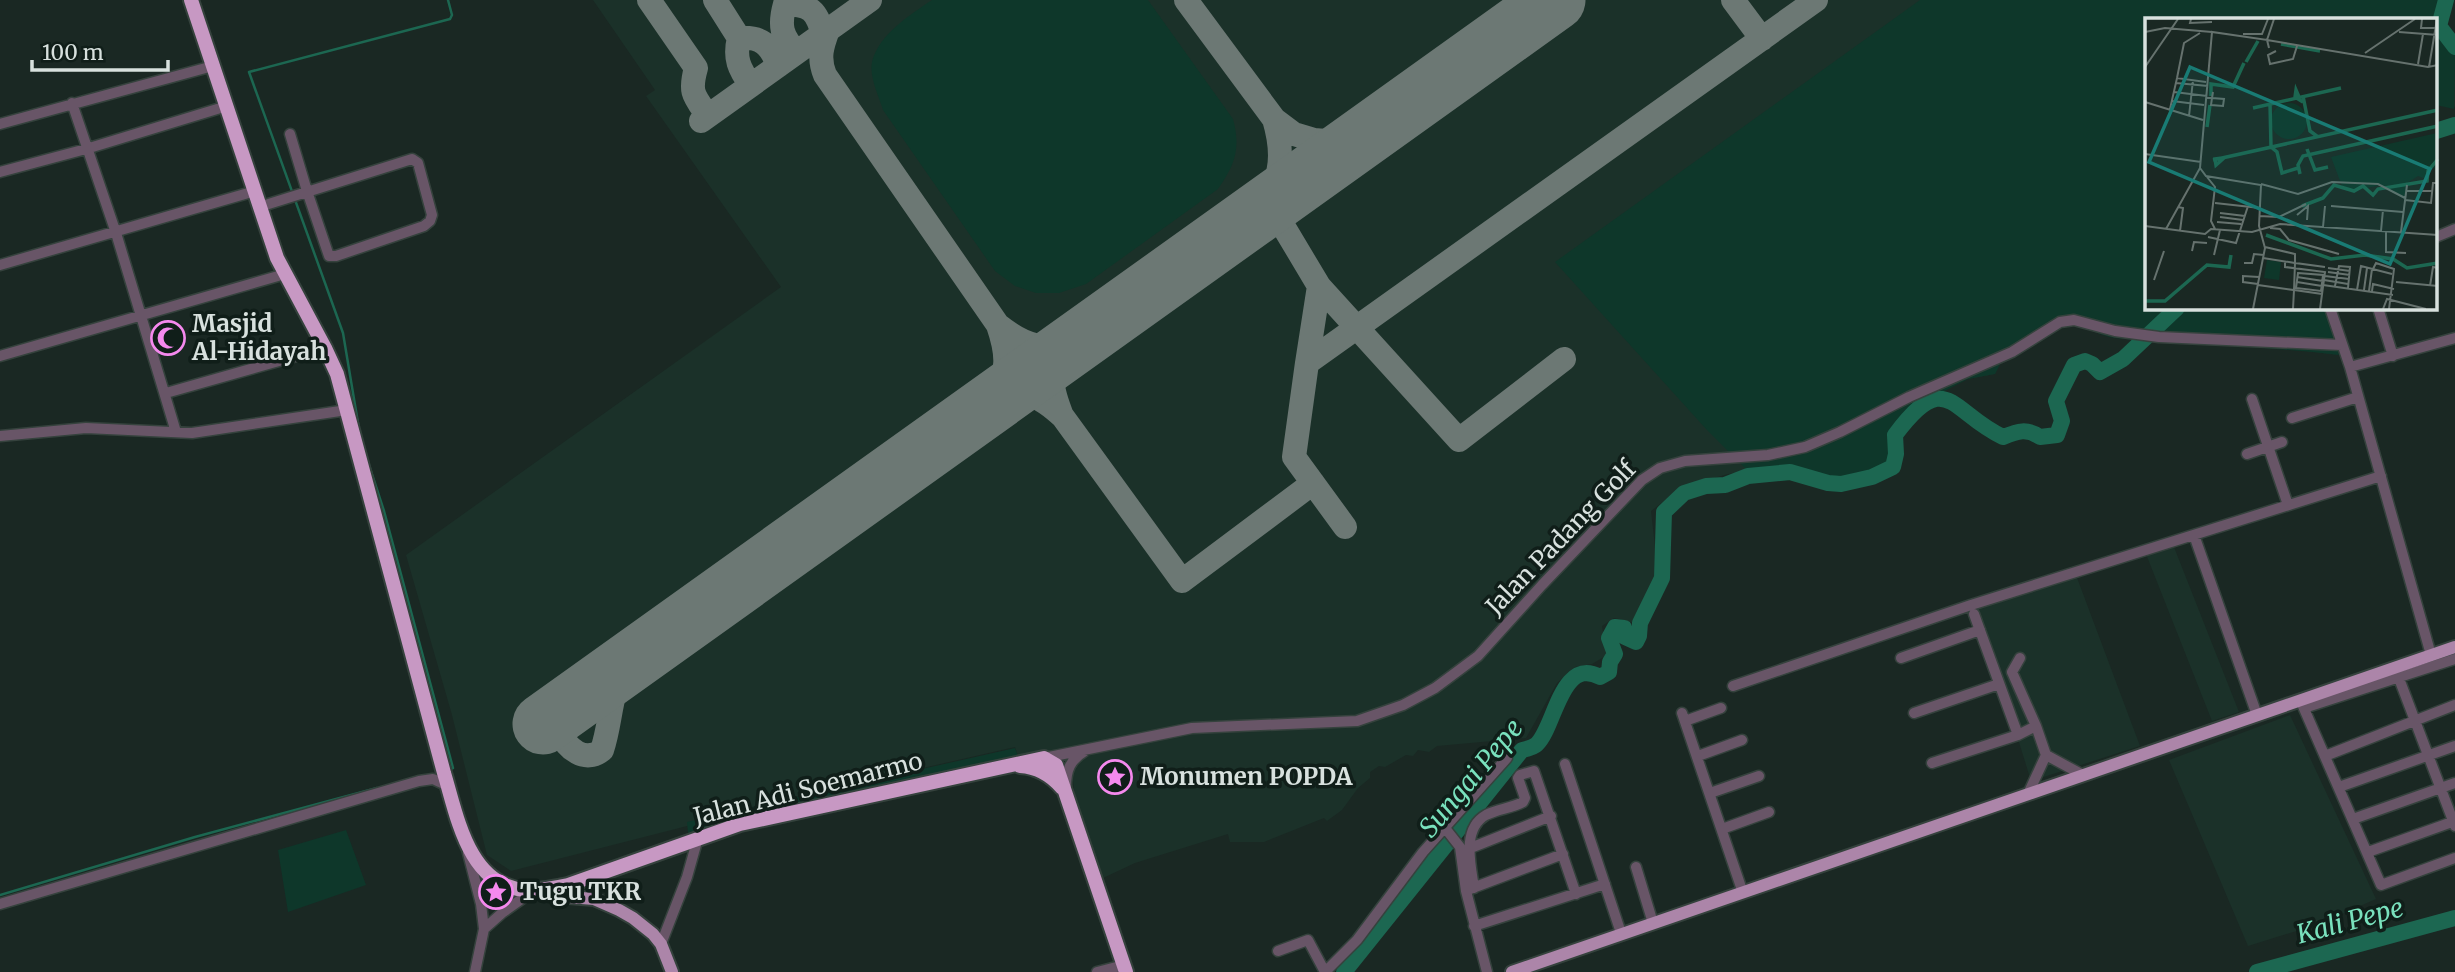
<svg xmlns="http://www.w3.org/2000/svg" width="2455" height="972" font-family="Merriweather,serif">
<style>
.built{fill:#1b3129}
.green{fill:#0e372a}
.lines{fill:none;stroke-linecap:round;stroke-linejoin:round}
.stream{stroke:#1c6751;stroke-width:2.5}
.river{stroke:#1c6751;stroke-width:16}
.taxiway{stroke:#6c7874;stroke-width:24}
.runway{stroke:#6c7874;stroke-width:61}
.minor-casing{stroke:#35423d;stroke-width:13}
.major-casing{stroke:#35423d;stroke-width:16}
.highway-casing{stroke:#35423d;stroke-width:18}
.minor{stroke:#685567;stroke-width:10}
.major{stroke:#ac85a9;stroke-width:12}
.highway{stroke:#c798c3;stroke-width:14}
.labels{text-anchor:middle;stroke-width:7;stroke-linejoin:round;paint-order:stroke}
.poi-label{font-size:24px;font-weight:bold;fill:#d8e1de;stroke:#101e19;text-anchor:start}
.street-label{font-size:24px;fill:#d8e1de;stroke:#101e19}
.water-label{font-size:26px;font-style:italic;fill:#79e1bd;stroke:#101e19}
.inset-river{fill:none;stroke:#1c6751;stroke-width:3.5}
.inset-road{fill:none;stroke:#66726e;stroke-width:2}
.view{fill:#197b74;fill-opacity:0.15;stroke:#197b74;stroke-width:3.5}
.inset-edge{fill:none;stroke:#d8e1de;stroke-width:3.5}
</style>
<rect width="100%" height="100%" fill="#1a2823"/>
<path class="built" d="M 593,0 L 2454,0 L 2443,16 L 2455,51 L 2455,107 L 2436,105 L 2436,19 L 2147,19 L 2147,308 L 2339,355 L 2290,349 L 2158,342 L 2110,337 L 2073,325 L 2061,327 L 2000,364 L 1995,374 L 1968,379 L 1916,405 L 1915,421 L 1903,425 L 1898,434 L 1897,459 L 1876,471 L 1857,472 L 1843,477 L 1773,481 L 1770,469 L 1728,474 L 1683,487 L 1651,511 L 1658,572 L 1635,623 L 1614,618 L 1602,626 L 1607,655 L 1592,664 L 1575,667 L 1557,683 L 1526,738 L 1437,746 L 1429,752 L 1418,750 L 1413,756 L 1406,755 L 1385,767 L 1379,766 L 1370,772 L 1370,778 L 1358,788 L 1342,810 L 1327,821 L 1324,818 L 1264,842 L 1230,842 L 1228,834 L 1135,863 L 1101,879 L 1075,796 L 1072,774 L 1094,743 L 1019,759 L 1015,747 L 738,810 L 738,813 L 511,871 L 487,855 L 452,715 L 406,555 L 781,287 L 646,96 L 655,90 Z
M 2172,542 L 2239,712 L 2212,721 L 2146,554 Z
M 2076,575 L 2140,746 L 2031,781 L 2001,684 L 1973,608 Z
M 2290,715 L 2376,899 L 2319,924 L 2248,946 L 2169,760 Z"/>
<path class="green" d="M 932,0 L 1148,0 L 1233,119 C 1241,148 1235,165 1218,189 L 1086,284 L 1059,293 L 1036,293 L 1015,286 L 995,271 L 883,110 C 879,96 869,77 872,62 C 879,34 910,15 932,0 Z
M 1920,0 L 2454,0 L 2443,16 L 2455,51 L 2454,109 L 2436,105 L 2436,19 L 2147,19 L 2147,308 L 2327,308 L 2339,355 C 2265,346 2190,345 2115,338 C 2098,336 2081,322 2064,326 C 2048,330 2016,355 2000,364 L 1995,374 L 1968,379 L 1916,405 L 1915,421 L 1903,425 L 1898,434 L 1897,459 L 1876,471 L 1857,472 L 1843,477 L 1773,481 L 1770,469 L 1750,473 L 1707,430 L 1555,262 Z
M 1015,748 L 1019,759 L 688,833 L 687,822 Z
M 346,830 L 366,885 L 288,912 L 278,850 Z"/>
<g class="lines">
<path class="stream" d="M 359,429 L 343,333 L 249,72 L 450,19 L 452,15 L 448,0
M 367,459 L 384,511 L 453,768 L 448,770
M 0,895 L 195,837 L 377,788"/>
<path class="river" d="M 2446,0 L 2439,26 L 2455,47
M 2436,131 L 2455,125
M 1344,972 L 1522,750 C 1527,749 1534,747 1537,744 C 1555,727 1561,656 1600,677 L 1609,672 L 1610,662 L 1615,654 L 1609,638 L 1615,627 L 1624,628 L 1625,637 L 1636,642 L 1639,636 L 1640,623 L 1662,578 L 1664,512 L 1684,493 L 1706,486 L 1725,485 L 1748,476 L 1790,472 L 1828,483 L 1841,484 L 1872,477 L 1893,467 L 1896,454 L 1895,435 C 1947,366 1950,412 2003,437 C 2018,431 2027,428 2040,437 L 2057,435 L 2062,421 L 2056,401 L 2074,365 L 2085,361 L 2092,364 L 2100,372 L 2123,359 L 2177,308
M 2257,972 L 2455,918"/>
<path class="taxiway" d="M 649,0 L 696,68 C 689,93 694,96 708,116
M 715,0 L 739,38
M 1186,0 L 1274,119 L 1294,134 L 1314,140 L 1338,142 L 1366,135
M 1733,0 L 1762,39
M 828,30 C 822,46 818,58 825,75 L 998,325 C 1009,357 1007,369 996,400
M 797,52 C 781,37 779,25 785,4 C 811,5 816,10 823,34
M 751,85 C 739,69 734,58 739,38 C 761,36 771,45 778,66
M 701,121 L 870,0
M 1270,204 L 1319,286 L 1307,363
M 1252,217 C 1281,184 1286,160 1274,119
M 1319,286 L 1459,440 L 1564,359
M 998,325 C 1026,347 1042,350 1076,343
M 996,400 C 1027,388 1040,396 1063,417 L 1182,581 L 1313,483
M 1062,416 C 1048,380 1047,370 1076,343
M 1345,527 L 1294,457 L 1307,363 L 1816,0
M 610,676 C 602,676 591,675 583,678 C 527,695 569,777 602,750 C 612,721 609,690 628,664"/>
<path class="runway" d="M 543,724 L 1555,0"/>
<g class="minor-casing">
<path id="minor" d="M 72,103 L 116,233 L 176,432
M 0,124 L 213,66
M 0,172 L 86,149 L 227,106
M 259,207 L 412,159 L 418,163 L 432,215 L 430,221 L 424,226 L 336,256 L 329,256 L 307,191 L 290,134
M 2436,237 L 2455,229
M 0,265 L 255,191
M 2330,308 L 2350,367 L 2431,655
M 2378,308 L 2393,356
M 0,356 L 285,274
M 2350,367 L 2455,338
M 166,393 L 325,348
M 2252,399 L 2288,505
M 2292,418 L 2358,397
M 0,436 L 86,428 L 192,433 L 347,410
M 2247,454 L 2282,442
M 2194,535 L 2257,715
M 1974,614 L 2018,735
M 1901,658 L 1980,630
M 2020,658 L 2012,672 L 2036,726 L 2046,755 L 2083,775
M 2395,668 L 2455,826
M 1733,686 L 1971,605 L 2381,476
M 2302,704 L 2381,885 L 2455,858
M 2304,708 L 2455,659
M 1682,713 L 1743,893
M 1914,713 L 1999,684
M 1685,721 L 1721,708
M 1698,756 L 1742,740
M 2325,756 L 2455,705
M 1044,758 L 1192,728 L 1357,721 L 1403,705 L 1435,688 L 1478,656 L 1542,585 L 1642,480 L 1660,468 L 1685,461 L 1768,455 L 1805,447 L 1840,432 L 1909,397 L 2012,352 L 2060,322 L 2074,320 L 2115,331 L 2159,337 L 2342,345
M 1932,763 L 2018,735 L 2036,726
M 1565,764 L 1621,933
M 1066,787 C 1066,770 1070,760 1085,751
M 2339,787 L 2455,746
M 1710,793 L 1759,776
M 2028,794 L 2046,755
M 2353,819 L 2455,783
M 1445,828 L 1460,847 L 1466,891 L 1487,972
M 1722,829 L 1769,812
M 1468,849 L 1551,816
M 2368,852 L 2455,821
M 468,853 L 481,904 L 484,929 L 475,972
M 1636,867 L 1653,923
M 1474,888 C 1471,866 1461,829 1486,815 C 1498,809 1512,808 1523,802 L 1525,798 L 1518,778 L 1520,775 L 1534,771 L 1576,894
M 1470,889 L 1563,854
M 0,904 L 419,781 L 433,779 L 448,786
M 1474,926 L 1605,884
M 484,929 L 502,913 L 533,891
M 661,944 L 687,877 L 698,838
M 1278,951 L 1308,940 L 1325,972
M 1097,972 L 1124,965
M 1325,972 L 1357,940 L 1423,852 L 1507,758"/>
</g>
<g class="major-casing">
<path id="major" d="M 543,890 L 569,897 L 594,899 L 619,910 L 633,918 L 653,934 L 661,944 L 672,972
M 1512,972 L 2455,647"/>
</g>
<g class="highway-casing">
<path id="highway" d="M 191,0 L 277,258 L 325,348 L 337,374 L 444,773 C 457,815 468,886 525,890 C 539,891 554,888 568,885 L 740,824 L 1044,758 L 1056,765 L 1126,972
M 1020,766 C 1038,767 1051,775 1062,788"/>
</g>
<use href="#minor" class="minor"/>
<use href="#major" class="major"/>
<use href="#highway" class="highway"/>
</g>
<defs>
<g id="mosque-ring" transform="scale(1.75)"><circle r="9.5" fill="#101e19" stroke="#f589ee" stroke-width="1.5"/><path d="M3.5-4.9A6 6 0 1 0 3.5 4.9A5 5 0 1 1 3.5-4.9Z" fill="#f589ee"/></g>
<g id="sight-ring" transform="scale(1.75)"><circle r="9.5" fill="#101e19" stroke="#f589ee" stroke-width="1.5"/><path d="M0-6L1.8-2.2L6-1.7L2.9 1.2L3.7 5.4L0 3.3L-3.7 5.4L-2.9 1.2L-6-1.7L-1.8-2.2Z" fill="#f589ee"/></g>
</defs>
<g fill-rule="evenodd">
<use href="#mosque-ring" x="168" y="338"/>
<use href="#sight-ring" x="1115" y="777"/>
<use href="#sight-ring" x="496" y="892"/>
</g>
<g class="labels">
<g class="poi-label">
<text x="192" y="332">Masjid<tspan x="192" dy="28">Al-Hidayah</tspan></text>
<text x="1140" y="785">Monumen POPDA</text>
<text x="520" y="900">Tugu TKR</text>
</g>
<g class="street-label">
<text transform="translate(1561 538) rotate(-46)" y="8">Jalan Padang Golf</text>
<text transform="translate(808 789) rotate(-14)" y="8">Jalan Adi Soemarmo</text>
</g>
<g class="water-label">
<text transform="translate(1471 778) rotate(-50)" y="9">Sungai Pepe</text>
<text transform="translate(2350 921) rotate(-15)" y="9">Kali Pepe</text>
</g>
</g>
<g transform="translate(2145 18)">
<rect width="292" height="292" fill="#1a2823"/>
<path d="M126 103a18 18 0 1 1 36 0a18 18 0 1 1-36 0ZM 292,115 L 292,149 L 284,152 L 281,161 L 273,158 L 262,165 L 259,181 L 235,167 L 209,173 L 197,168 L 186,139 ZM 122,242 L 136,244 L 134,262 L 119,260 Z" fill="#0e372a"/>
<path class="inset-river" d="M 136,26 L 175,33M 101,44 L 113,23M 66,78 L 66,66 L 88,69 L 99,45M 158,78 L 165,113 L 173,119M 154,79 L 151,72 L 150,79 L 158,84M 125,86 L 126,129 L 132,134 L 137,155 L 153,150M 108,90 L 196,70M 62,109 L 65,87M 162,131 L 170,152 L 183,149M 77,140 L 70,141 L 71,147 L 79,140M 68,142 L 293,92M 155,156 L 153,147 L 158,138 L 293,108M 157,188 L 178,180 L 189,167 L 209,173 L 218,168 L 228,177 L 233,171 L 282,163 L 283,153 L 293,141M 121,217 L 186,241 L 220,237 L 248,241 L 262,250 L 293,245M 0,283 L 20,283 L 62,247 L 84,249 L 86,237"/>
<path class="inset-road" d="M 46,1 L 45,5 L 67,4M 277,1 L 276,10 L 290,10M 0,14 L 20,10 L 67,14M 254,14 L 293,17M 98,16 L 117,16 L 123,1M 124,30 L 122,22 L 283,49 L 293,47M 131,33 L 123,37 L 125,46 L 148,41 L 152,28M 220,35 L 270,1M 273,46 L 278,16M 0,49 L 33,1M 284,49 L 292,1M 32,60 L 39,25 L 55,15M 31,65 L 63,68M 29,74 L 62,78M 62,80 L 67,80 L 79,81 L 78,88 L 66,87 L 67,80 L 68,74M 27,83 L 59,87M 0,84 L 58,102M 25,91 L 32,60 L 61,64M 44,98 L 48,62M 0,136 L 56,144M 62,159 L 70,169 L 66,203 L 70,211M 116,166 L 153,176 L 187,164 L 233,166 L 260,180M 261,173 L 287,173M 260,182 L 286,185 L 288,165 L 293,165M 70,185 L 115,190M 186,188 L 258,194M 33,189 L 38,190 L 35,213M 75,195 L 100,198M 152,197 L 163,188 L 162,202M 114,198 L 134,199 L 161,186M 75,199 L 98,202M 72,204 L 96,206M 0,208 L 60,216 L 66,211 L 107,214 L 135,206 L 293,217M 178,209 L 180,188M 125,210 L 135,211 L 144,222 L 194,236M 21,211 L 55,150M 236,213 L 238,192M 241,214 L 241,234 L 261,235M 256,214 L 262,167M 63,219 L 91,225 L 103,188M 47,233 L 49,224 L 62,225M 69,237 L 75,212M 118,240 L 150,245 L 150,236 L 120,229M 140,244 L 140,249 L 180,254 L 175,291M 99,245 L 107,245 L 109,236 L 119,237M 183,250 L 205,253M 228,251 L 231,245 L 249,251 L 244,291M 183,254 L 205,257M 153,255 L 178,257 L 176,273 L 151,270 ZM 180,258 L 204,261M 152,259 L 178,263M 9,262 L 19,233M 179,262 L 203,266M 152,264 L 177,268M 251,264 L 293,268M 113,266 L 98,264 L 98,258 L 114,259M 113,267 L 149,272 L 150,245 L 180,249M 178,267 L 248,277M 190,268 L 194,248 L 205,249 L 203,270M 285,268 L 288,249 L 293,250M 212,272 L 216,248 L 247,256M 219,272 L 222,250M 224,273 L 227,251M 227,273 L 228,266 L 249,271M 108,291 L 120,230 L 114,208 L 116,167 L 61,158 L 55,150 L 67,14 L 122,22 L 129,1M 148,291 L 149,272 L 177,276M 238,291 L 242,281 L 281,291"/>
<path class="view" d="M 45,49 L 285,151 L 245,246 L 4,144 Z"/>
<rect width="292" height="292" class="inset-edge"/>
</g>
<path d="M32 60v10h136v-10" fill="none" stroke="#d8e1de" stroke-width="3.5"/>
<text x="42" y="60" font-size="21" fill="#d8e1de" stroke="#101e19" stroke-width="5" paint-order="stroke">100 m</text>
</svg>
